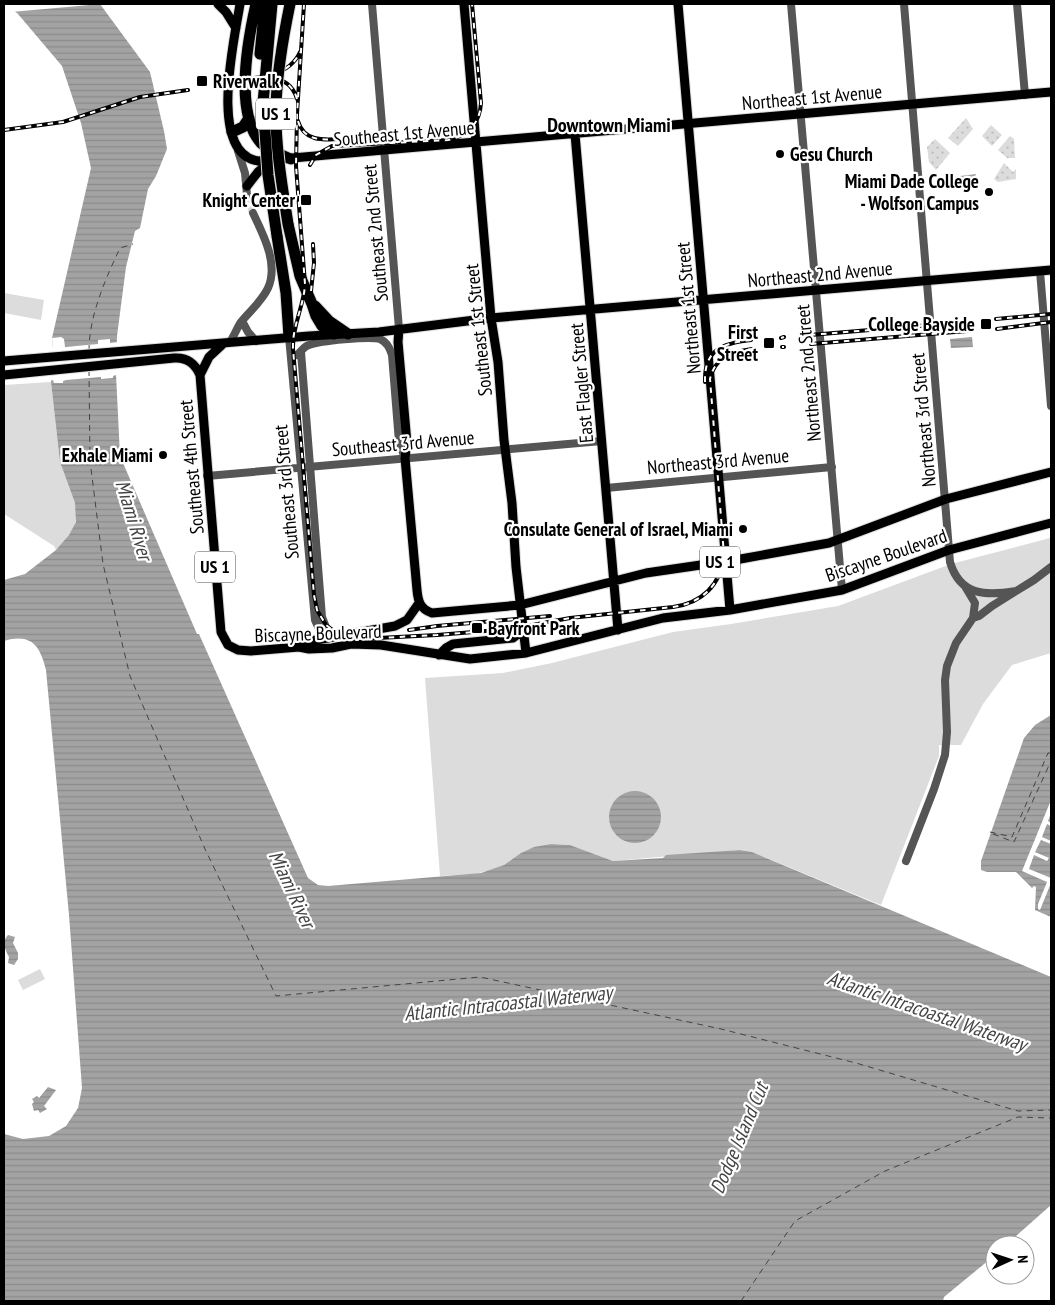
<svg xmlns="http://www.w3.org/2000/svg" width="1055" height="1305" font-family="'PT Sans Narrow',sans-serif">
<style>
.grass{fill:url(#grass-dots)}
.park{fill:#dcdcdc}
.water{fill:url(#water-rules)}
.pier{fill:#fff}
.lines{fill:none;stroke-linecap:round;stroke-linejoin:round}
.ferry{stroke:#444;stroke-width:1;stroke-dasharray:6 5;stroke-linecap:butt}
.minor-tunnel{stroke:#d9d9d9;stroke-width:8;stroke-dasharray:8 4;stroke-linecap:butt}
.major-casing{stroke:#dbdbdb;stroke-width:11}
.highway-casing{stroke:#dbdbdb;stroke-width:13}
.minor{stroke:#555;stroke-width:8}
.major{stroke:#000;stroke-width:9}
.highway{stroke:#000;stroke-width:11}
.rail-casing{stroke:#000;stroke-width:4}
.rail{stroke:#fff;stroke-width:2;stroke-dasharray:5.5;stroke-linecap:butt}
.highway-bridge-casing{stroke:#dbdbdb;stroke-width:13;stroke-linecap:butt}
.highway-bridge{stroke:#000;stroke-width:11}
.poi-dot{fill:#000;stroke:#fff;stroke-width:2}
.labels{text-anchor:middle;stroke-width:4.5;stroke-linejoin:round;paint-order:stroke}
.shield{fill:#fff;stroke:#4c4c4c;stroke-width:1}
.shield-label{font-size:18px;font-weight:bold;fill:#000}
.poi-label{font-size:19px;font-weight:bold;fill:#000;stroke:#fff;text-anchor:end}
.street-label{font-size:19px;fill:#000;stroke:#fff}
.neighbourhood-label{font-size:20px;font-weight:bold;fill:#000;stroke:#fff}
.water-label{font-size:20px;font-style:italic;fill:#444;stroke:#fff}
</style>
<defs>
<pattern id="grass-dots" width="8" height="8" patternUnits="userSpaceOnUse" patternTransform="scale(1.25)"><rect width="8" height="8" fill="#dcdcdc"/><path d="M2 2h.1M6 6h.1" fill="none" stroke="#bbb" stroke-width="1.8" stroke-linecap="round"/></pattern>
<pattern id="water-rules" width="6" height="5" patternUnits="userSpaceOnUse" patternTransform="scale(1.25)"><rect width="6" height="5" fill="#a3a3a3"/><path d="M0 2.5h6" fill="none" stroke="#8b8b8b"/></pattern>
</defs>
<rect width="100%" height="100%" fill="#fff"/>
<path class="grass" d="M 966,118 L 973,129 L 958,146 L 948,138 Z
M 991,125 L 1002,135 L 992,146 L 982,136 Z
M 1010,136 L 1014,139 L 1015,158 L 1007,158 L 998,150 Z
M 935,139 L 950,153 L 936,170 L 929,162 L 927,147 Z
M 1004,163 L 1013,172 L 1016,169 L 1016,179 L 998,182 L 994,179 Z"/>
<path class="park" d="M 4,293 L 44,300 L 41,320 L 4,313 Z
M 51,382 L 60,462 L 75,503 L 77,512 L 75,526 L 63,544 L 56,550 L 54,546 L 4,514 L 4,385 Z
M 1050,538 L 1051,567 L 1051,653 L 1012,665 L 983,704 L 961,745 L 939,745 L 939,756 L 881,905 L 752,852 L 740,850 L 613,861 L 570,845 L 551,844 L 527,850 L 504,865 L 492,870 L 474,874 L 440,876 L 425,678 L 503,673 L 552,663 L 673,632 L 731,624 L 838,606 L 951,564 Z
M 40,969 L 45,979 L 23,990 L 18,980 Z"/>
<path class="water" d="M 6,4 L 100,4 L 150,72 L 164,131 L 167,149 L 156,176 L 148,189 L 140,228 L 135,231 L 126,267 L 117,336 L 116,374 L 120,456 L 197,634 L 199,634 L 308,878 L 318,885 L 328,886 L 481,873 L 504,865 L 521,853 L 534,847 L 551,844 L 570,845 L 613,861 L 663,858 L 666,855 L 740,850 L 752,852 L 1051,977 L 1051,1205 L 1006,1245 L 995,1245 L 995,1255 L 944,1297 L 943,1301 L 4,1301 L 4,1134 L 23,1139 L 49,1136 L 66,1126 L 78,1108 L 82,1088 L 69,915 L 46,670 C 40,645 31,633 4,641 L 4,580 L 25,574 L 56,550 L 69,535 L 76,522 L 75,503 L 60,462 L 51,382 L 53,348 L 52,338 L 91,168 L 81,123 L 62,66 L 18,14 Z
M 976,174 L 972,186 L 956,187 L 952,177 Z
M 972,337 L 973,347 L 951,348 L 950,339 Z
M 1051,715 L 1051,917 L 1035,910 L 1036,887 L 1034,886 L 1032,888 L 1016,872 L 987,872 L 981,870 L 981,861 L 1024,738 L 1035,725 Z
M609 817a26 26 0 1 1 52 0a26 26 0 1 1-52 0Z
M 8,935 L 15,937 L 13,943 L 18,953 L 18,959 L 14,965 L 8,963 L 9,957 C 5,949 1,943 8,935 Z
M 48,1087 L 56,1090 L 44,1106 L 47,1109 L 40,1113 L 38,1110 L 34,1111 L 32,1104 L 34,1102 L 32,1099 L 37,1096 L 39,1098 Z"/>
<path class="pier" d="M 4,4 L 101,4 L 11,12 Z
M 61,337 L 64,339 L 65,347 L 98,344 L 98,340 L 110,339 L 110,343 L 119,342 L 119,374 L 113,376 L 113,378 L 101,379 L 101,377 L 66,380 L 63,381 L 63,383 L 54,383 L 53,380 L 48,381 L 50,348 L 53,348 L 52,338 Z
M 1051,800 L 1051,813 L 1048,821 L 1051,823 L 1051,826 L 1047,824 L 1042,837 L 1051,841 L 1051,844 L 1041,840 L 1035,852 L 1049,858 L 1047,861 L 1034,855 L 1029,869 L 1051,878 L 1051,883 L 1040,910 L 1038,909 L 1038,904 L 1047,882 L 1022,871 Z"/>
<g class="lines">
<path class="ferry" d="M 89,351 C 89,316 105,280 120,248 L 133,244
M 89,370 L 90,461 L 103,564 L 130,676 L 205,849 L 276,996 L 480,977 L 721,1029 L 856,1063 L 1018,1111 L 1051,1110
M 990,832 L 1012,837 L 1048,753 L 1051,753
M 993,834 L 1014,842 L 1051,761
M 741,1301 L 795,1221 L 885,1171 L 1018,1117 L 1051,1118"/>
<path class="minor-tunnel" d="M 247,195 L 253,213"/>
<g class="major-casing">
<path id="major" d="M 218,4 L 226,12 L 236,28
M 240,4 C 235,37 207,153 258,161 L 1051,92
M 464,4 L 491,318 L 498,362 L 504,440 L 512,503 L 516,567 L 526,653
M 678,4 L 730,610
M 575,134 L 618,630
M 247,186 L 258,172 L 271,161
M 399,329 L 398,342 L 407,443 L 405,458 L 417,590 C 418,601 420,609 432,613 L 520,605 L 646,573 L 735,560 L 829,543 L 946,499 L 1051,472
M 4,361 L 309,336 L 379,332 L 491,318 L 1051,270
M 4,375 L 174,358 C 187,357 195,363 200,375 L 221,632 L 228,645 L 238,650 L 251,651 L 299,647 L 309,649 L 332,648 L 351,644 L 381,645 L 470,659 L 526,653 L 663,618 L 730,610 L 842,590 L 949,550 L 1051,523
M 200,375 L 209,357 L 224,343
M 299,647 L 305,642 L 395,626 L 407,620 L 419,603
M 439,655 L 446,648 L 453,644 L 513,638 L 522,631"/>
</g>
<g class="highway-casing">
<path id="highway" d="M 256,4 C 248,39 234,113 261,143 C 269,151 281,155 291,159
M 260,54 L 265,4
M 263,103 L 272,4
M 232,132 L 243,127 L 249,118
M 288,224 L 300,276 L 312,304 L 316,316 L 322,326 L 334,334
M 277,236 L 286,293 L 289,337
M 315,306 L 329,321 L 348,334"/>
</g>
<path class="minor" d="M 372,4 L 399,329
M 791,4 L 842,590
M 904,4 L 950,562 C 960,596 986,596 1016,591
M 1017,4 L 1025,95
M 238,151 L 245,173 L 247,195
M 1040,271 L 1051,406
M 242,321 L 248,332 L 256,341
M 289,337 L 315,620 L 320,631 L 329,638
M 230,342 C 234,336 237,328 241,322 C 250,311 262,301 268,288 C 279,264 263,234 253,213
M 301,352 L 322,617 L 327,630 L 340,636
M 297,355 C 301,352 304,346 309,345 C 320,341 369,336 380,339 C 387,342 390,348 392,355 L 399,442 L 405,458
M 207,476 L 602,441
M 606,488 L 832,467
M 966,588 L 975,603 L 973,618
M 906,861 L 934,789 L 945,755 L 947,732 L 945,680 L 947,666 L 956,643 L 973,618 L 979,616 L 992,606 L 1034,580 L 1051,567"/>
<use href="#major" class="major"/>
<use href="#highway" class="highway"/>
<g class="rail-casing">
<path id="rail" d="M 304,4 L 297,114 L 296,166 L 305,284 C 304,306 292,326 293,349 L 314,595 L 317,610 L 326,625 L 338,634 L 358,639 L 437,635 L 511,629 L 570,618 L 673,607 C 702,603 721,585 724,555 L 710,379 C 715,357 731,352 752,349
M 268,79 C 283,78 293,85 297,99
M 221,81 C 248,78 287,81 300,52
M 298,121 C 304,142 324,140 341,139
M 4,130 L 63,122 L 140,97 L 188,90
M 310,165 L 316,155 L 332,146 L 448,140 C 468,136 480,123 481,103 L 472,4
M 311,291 L 314,263 L 313,244
M 996,319 L 1051,314
M 997,329 L 1051,322
M 810,335 L 966,322
M 781,338 L 784,337
M 811,344 L 967,331
M 782,347 L 784,347
M 705,382 C 704,350 722,343 751,340
M 409,630 L 437,626 L 550,616"/>
</g>
<use href="#rail" class="rail"/>
<g class="highway-bridge-casing">
<path id="highway-bridge" d="M 263,103 L 268,175 L 277,236
M 288,224 C 282,185 275,145 276,106 C 277,71 283,38 290,4"/>
</g>
<use href="#highway-bridge" class="highway-bridge"/>
</g>
<g class="poi-dot">
<rect x="196" y="75" width="12" height="12" rx="2.5"/>
<circle cx="780" cy="154" r="5"/>
<circle cx="989" cy="192" r="5"/>
<rect x="300" y="194" width="12" height="12" rx="2.5"/>
<rect x="980" y="318" width="12" height="12" rx="2.5"/>
<rect x="763" y="337" width="12" height="12" rx="2.5"/>
<circle cx="163" cy="455" r="5"/>
<circle cx="743" cy="529" r="5"/>
<rect x="471" y="622" width="12" height="12" rx="2.5"/>
</g>
<g class="labels">
<g class="shield">
<rect x="256" y="98.5" width="40" height="31" rx="4"/>
<rect x="700" y="546.5" width="40" height="31" rx="4"/>
<rect x="195" y="551.5" width="40" height="31" rx="4"/>
</g>
<g class="shield-label">
<text x="276" y="120">US 1</text>
<text x="720" y="568">US 1</text>
<text x="215" y="573">US 1</text>
</g>
<g class="poi-label">
<text x="213" y="88" text-anchor="start">Riverwalk</text>
<text x="790" y="161" text-anchor="start">Gesu Church</text>
<text x="979" y="188">Miami Dade College<tspan x="979" dy="22">- Wolfson Campus</tspan></text>
<text x="295" y="207">Knight Center</text>
<text x="975" y="331">College Bayside</text>
<text x="758" y="339">First<tspan x="758" dy="22">Street</tspan></text>
<text x="153" y="462">Exhale Miami</text>
<text x="733" y="536">Consulate General of Israel, Miami</text>
<text x="488" y="635" text-anchor="start">Bayfront Park</text>
</g>
<g class="street-label">
<text transform="translate(812 97) rotate(-5)" y="7">Northeast 1st Avenue</text>
<text transform="translate(404 133) rotate(-5)" y="7">Southeast 1st Avenue</text>
<text transform="translate(375 233) rotate(-95)" y="7">Southeast 2nd Street</text>
<text transform="translate(820 274) rotate(-5)" y="7">Northeast 2nd Avenue</text>
<text transform="translate(688 308) rotate(-95)" y="7">Northeast 1st Street</text>
<text transform="translate(478 330) rotate(-96)" y="7">Southeast 1st Street</text>
<text transform="translate(808 373) rotate(-95)" y="7">Northeast 2nd Street</text>
<text transform="translate(581 383) rotate(-95)" y="7">East Flagler Street</text>
<text transform="translate(923 420) rotate(-95)" y="7">Northeast 3rd Street</text>
<text transform="translate(403 443) rotate(-5)" y="7">Southeast 3rd Avenue</text>
<text transform="translate(718 461) rotate(-5)" y="7">Northeast 3rd Avenue</text>
<text transform="translate(191 467) rotate(-95)" y="7">Southeast 4th Street</text>
<text transform="translate(286 492) rotate(-95)" y="7">Southeast 3rd Street</text>
<text transform="translate(886 555) rotate(-19)" y="7">Biscayne Boulevard</text>
<text transform="translate(318 633) rotate(-2)" y="7">Biscayne Boulevard</text>
</g>
<g class="neighbourhood-label">
<text x="609" y="132">Downtown Miami</text>
</g>
<g class="water-label">
<text transform="translate(134 520) rotate(73)" y="7">Miami River</text>
<text transform="translate(292 889) rotate(65)" y="7">Miami River</text>
<text transform="translate(508 1003) rotate(-6)" y="7">Atlantic Intracoastal Waterway</text>
<text transform="translate(927 1011) rotate(19)" y="7">Atlantic Intracoastal Waterway</text>
<text transform="translate(739 1138) rotate(-67)" y="7">Dodge Island Cut</text>
</g>
</g>
<rect width="1055" height="1305" fill="none" stroke="#000000" stroke-width="10"/>
<g transform="translate(1010 1260) rotate(87)"><circle r="24" fill="#ffffff" stroke="#999999"/>
<path d="M0-4L9 19L0 12L-9 19Z" fill="#000000"/>
<text y="-8" font-size="14" font-weight="bold" text-anchor="middle" fill="#000000">N</text>
</g>
</svg>
